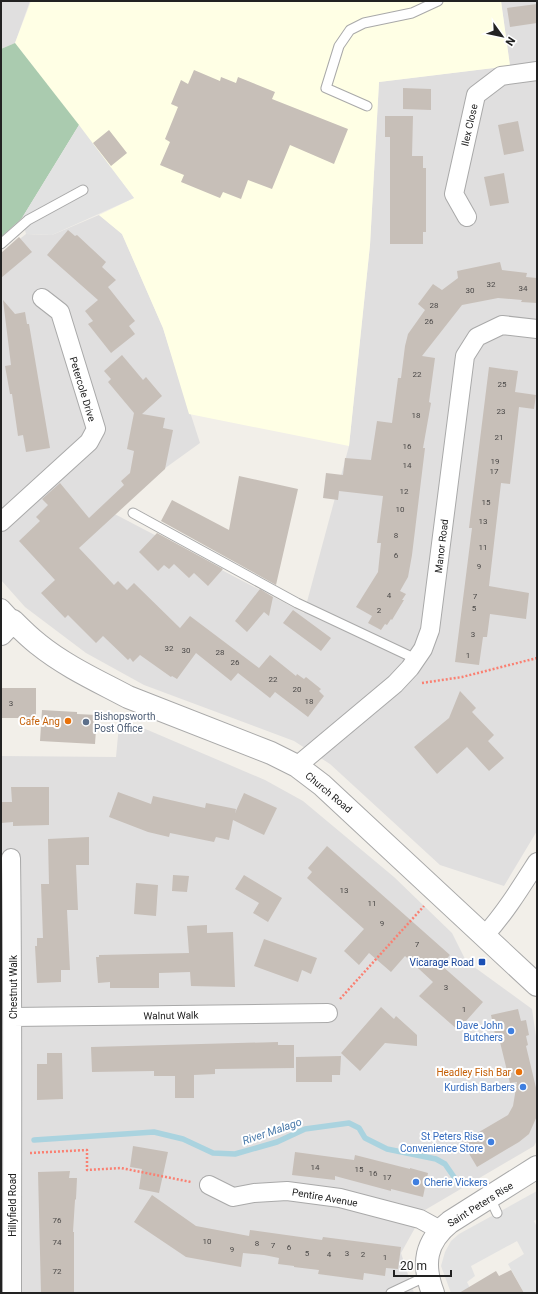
<svg xmlns="http://www.w3.org/2000/svg" width="538" height="1294" font-family="Roboto,sans-serif">
<style>
.residential{fill:#e0dfdf}
.education{fill:#ffffe5}
.cemetery{fill:#aacbaf}
.parking{fill:#e2e2e2}
.lines{fill:none;stroke-linecap:round;stroke-linejoin:round}
.stream{stroke:#aad3df;stroke-width:5.5}
.building{fill:#c7bfb8}
.service-casing{stroke:#a9a9a9;stroke-width:11}
.minor-casing{stroke:#a9a9a9;stroke-width:20}
.tertiary-casing{stroke:#a9a9a9;stroke-width:24}
.path{stroke:#fa8072;stroke-width:2.5;stroke-dasharray:2 2;stroke-linecap:butt}
.service{stroke:#fff;stroke-width:9}
.minor{stroke:#fff;stroke-width:18}
.tertiary{stroke:#fff;stroke-width:22}
.food-dot{fill:#e8710a;stroke:#fff;stroke-width:1.5}
.service-dot{fill:#5c6f8a;stroke:#fff;stroke-width:1.5}
.transit-dot{fill:#1a4fb4;stroke:#fff;stroke-width:1.5}
.shop-dot{fill:#3f7fe0;stroke:#fff;stroke-width:1.5}
.labels{text-anchor:middle;stroke-width:4;stroke-linejoin:round;paint-order:stroke}
.number-label{font-size:8px;fill:#4b4948}
.street-label{font-size:10px;fill:#222;stroke:#fff}
.service-label{font-size:10px;fill:#4e5e75;stroke:#fff;text-anchor:start}
.food-label{font-size:10px;fill:#c56008;stroke:#fff;text-anchor:end}
.transit-label{font-size:10px;fill:#164399;stroke:#fff;text-anchor:end}
.shop-label{font-size:10px;fill:#366cbe;stroke:#fff;text-anchor:end}
.water-label{font-size:11px;font-style:italic;fill:#4a7aab;stroke:#fff}
</style>
<rect width="100%" height="100%" fill="#f2efe9"/>
<path class="residential" d="M 1,1 L 30,1 L 15,43 L 1,49 Z
M 501,1 L 537,1 L 537,831 L 504,886 L 440,865 L 330,764 L 294,741 L 144,685 L 86,653 L 25,607 L 1,580 L 1,254 L 26,234 L 52,235 L 99,215 L 122,234 L 163,328 L 200,443 L 107,510 L 304,613 L 349,446 L 370,245 L 379,82 L 510,66 Z
M 129,722 L 265,780 L 303,801 L 394,877 L 452,933 L 466,961 L 532,1009 L 537,1044 L 537,1140 L 534,1146 L 425,1210 L 401,1253 L 414,1293 L 1,1293 L 1,756 L 116,757 L 119,725 Z"/>
<path class="education" d="M 31,1 L 501,1 L 510,66 L 379,82 L 370,245 L 349,446 L 189,414 L 163,328 L 122,234 L 99,215 L 134,198 L 15,43 Z"/>
<path class="cemetery" d="M 15,43 L 79,125 L 22,218 L 1,237 L 1,49 Z"/>
<path class="parking" d="M 79,125 L 134,198 L 52,235 L 26,234 L 22,218 Z
M 537,1191 L 537,1219 L 534,1221 L 537,1227 L 537,1293 L 524,1293 L 508,1264 L 524,1254 L 517,1241 L 471,1266 L 475,1276 L 467,1282 L 472,1292 L 451,1293 L 441,1266 L 445,1252 L 451,1241 L 459,1234 Z"/>
<g class="lines">
<path class="stream" d="M 34,1140 L 154,1132 L 183,1139 L 213,1153 L 235,1154 L 277,1142 L 305,1129 L 349,1123 L 359,1128 L 365,1138 L 387,1149 L 436,1159 L 445,1164 L 454,1177"/>
</g>
<path class="building" d="M 537,4 L 537,23 L 510,27 L 507,8 Z
M 194,70 L 220,81 L 221,77 L 236,83 L 238,77 L 275,92 L 272,99 L 348,129 L 334,164 L 290,145 L 272,189 L 248,180 L 241,199 L 223,192 L 220,198 L 181,182 L 184,175 L 160,165 L 170,142 L 165,139 L 178,107 L 171,104 L 181,80 L 188,84 Z
M 403,88 L 431,89 L 431,110 L 403,109 Z
M 385,116 L 413,116 L 412,156 L 423,156 L 423,168 L 426,168 L 426,232 L 423,232 L 423,244 L 390,244 L 390,137 L 385,137 Z
M 518,121 L 524,151 L 504,155 L 498,125 Z
M 109,130 L 127,153 L 111,166 L 93,143 Z
M 504,173 L 509,203 L 490,206 L 484,177 Z
M 68,230 L 75,236 L 77,235 L 106,262 L 102,267 L 116,280 L 108,287 L 135,321 L 129,326 L 135,334 L 111,353 L 88,324 L 93,321 L 85,311 L 98,300 L 47,255 Z
M 19,237 L 32,252 L 1,278 L 1,253 Z
M 500,262 L 502,270 L 527,273 L 526,277 L 537,278 L 537,303 L 521,302 L 522,300 L 498,298 L 462,305 L 422,356 L 435,358 L 429,402 L 431,403 L 423,448 L 425,448 L 412,555 L 408,577 L 400,591 L 406,594 L 402,600 L 404,600 L 392,620 L 391,619 L 387,625 L 385,624 L 381,630 L 368,623 L 372,616 L 356,607 L 378,572 L 381,543 L 377,543 L 383,496 L 339,491 L 338,500 L 323,498 L 326,473 L 343,475 L 345,458 L 371,460 L 377,421 L 392,423 L 398,378 L 401,378 L 405,346 L 408,334 L 425,310 L 418,304 L 433,284 L 442,290 L 458,278 L 457,271 Z
M 3,300 L 15,314 L 25,312 L 27,324 L 29,324 L 50,448 L 26,452 L 23,435 L 18,436 L 12,394 L 10,394 L 5,366 L 11,365 Z
M 122,355 L 143,380 L 146,377 L 162,396 L 142,414 L 165,418 L 163,428 L 173,430 L 165,469 L 79,548 L 114,585 L 118,581 L 127,590 L 134,583 L 180,628 L 190,616 L 259,668 L 270,655 L 296,676 L 297,674 L 304,679 L 306,677 L 321,689 L 319,691 L 324,696 L 308,717 L 275,692 L 270,698 L 238,673 L 231,681 L 196,653 L 177,679 L 172,676 L 171,677 L 140,655 L 133,662 L 130,658 L 128,660 L 103,636 L 96,643 L 68,615 L 65,618 L 41,593 L 55,580 L 19,541 L 40,521 L 36,517 L 48,505 L 42,499 L 60,483 L 89,518 L 124,485 L 121,481 L 130,473 L 134,451 L 127,449 L 134,413 L 108,382 L 111,379 L 104,371 Z
M 489,367 L 518,371 L 515,392 L 536,395 L 534,409 L 519,407 L 510,484 L 501,483 L 489,586 L 529,593 L 526,619 L 490,614 L 487,637 L 483,637 L 479,665 L 455,662 L 472,528 L 469,528 Z
M 239,476 L 298,489 L 276,585 L 161,521 L 172,500 L 229,530 Z
M 157,533 L 223,569 L 208,586 L 194,573 L 189,578 L 174,564 L 169,569 L 164,565 L 158,571 L 139,552 Z
M 260,589 L 273,597 L 269,616 L 264,612 L 247,632 L 235,621 Z
M 293,610 L 331,638 L 321,651 L 283,623 Z
M 1,688 L 36,688 L 36,718 L 1,718 Z
M 460,691 L 476,708 L 472,712 L 494,735 L 488,741 L 504,758 L 489,771 L 467,747 L 437,774 L 414,747 L 449,718 Z
M 42,710 L 77,712 L 77,714 L 97,715 L 95,744 L 40,741 Z
M 11,787 L 49,787 L 49,825 L 13,826 L 13,822 L 1,823 L 1,802 L 12,802 Z
M 118,792 L 151,804 L 153,796 L 205,808 L 206,803 L 236,809 L 235,813 L 244,793 L 277,808 L 264,835 L 233,820 L 229,840 L 216,837 L 214,842 L 170,833 L 169,837 L 148,832 L 109,817 Z
M 89,837 L 89,865 L 76,865 L 78,910 L 67,910 L 70,970 L 61,970 L 61,982 L 37,983 L 35,946 L 37,946 L 37,938 L 43,938 L 41,884 L 49,884 L 48,839 Z
M 327,846 L 450,955 L 441,965 L 483,1002 L 458,1030 L 419,996 L 433,982 L 405,956 L 391,972 L 369,953 L 359,965 L 344,951 L 364,929 L 307,878 L 312,872 L 308,868 Z
M 173,875 L 189,876 L 187,892 L 172,891 Z
M 244,875 L 282,898 L 268,922 L 253,913 L 259,903 L 235,889 Z
M 136,883 L 158,885 L 156,916 L 134,914 Z
M 207,925 L 207,933 L 233,932 L 235,987 L 191,986 L 190,972 L 159,973 L 159,988 L 110,988 L 110,982 L 98,983 L 96,957 L 99,957 L 99,955 L 189,953 L 187,926 Z
M 264,939 L 317,958 L 311,974 L 302,970 L 298,982 L 254,966 Z
M 381,1007 L 394,1019 L 396,1016 L 417,1035 L 417,1046 L 385,1043 L 360,1071 L 341,1053 Z
M 518,1009 L 521,1021 L 526,1020 L 529,1035 L 526,1036 L 528,1045 L 526,1046 L 537,1092 L 537,1116 L 529,1134 L 519,1142 L 477,1167 L 462,1142 L 508,1115 L 513,1106 L 517,1082 L 510,1083 L 499,1038 L 496,1039 L 491,1015 Z
M 278,1042 L 278,1045 L 294,1045 L 294,1068 L 215,1069 L 215,1074 L 194,1075 L 194,1098 L 175,1098 L 175,1076 L 154,1076 L 154,1071 L 92,1072 L 91,1047 Z
M 47,1053 L 62,1053 L 63,1099 L 37,1100 L 37,1064 L 47,1064 Z
M 341,1056 L 340,1075 L 332,1075 L 332,1082 L 296,1082 L 296,1057 Z
M 133,1146 L 168,1152 L 159,1193 L 139,1189 L 142,1169 L 130,1167 Z
M 295,1152 L 354,1160 L 355,1155 L 410,1169 L 410,1168 L 428,1173 L 423,1197 L 391,1189 L 391,1191 L 335,1176 L 335,1180 L 292,1175 Z
M 70,1171 L 69,1178 L 77,1178 L 76,1199 L 75,1200 L 73,1232 L 74,1232 L 74,1293 L 41,1293 L 38,1172 Z
M 152,1195 L 196,1226 L 249,1236 L 250,1230 L 322,1240 L 323,1237 L 401,1247 L 398,1269 L 386,1268 L 385,1276 L 364,1273 L 363,1280 L 318,1274 L 319,1270 L 294,1267 L 294,1266 L 278,1264 L 279,1258 L 264,1255 L 243,1253 L 241,1267 L 186,1257 L 134,1222 Z
M 511,1270 L 524,1293 L 459,1293 L 496,1271 L 499,1276 Z"/>
<g class="lines">
<g class="service-casing">
<path id="service" d="M 367,106 L 326,88 L 339,46 L 350,30 L 364,23 L 412,13 L 438,1
M 1,244 L 28,220 L 83,190
M 133,513 L 297,603 L 416,659
M 490,1198 L 497,1213
M 391,1293 L 427,1276"/>
</g>
<g class="minor-casing">
<path id="minor" d="M 467,217 L 454,194 L 476,95 L 501,76 L 537,71
M 1,522 L 89,442 L 96,429 L 60,312 L 42,298
M 1,608 L 13,621
M 297,766 L 395,684 L 410,668 L 423,649 L 430,630 L 465,356 L 477,337 L 502,325 L 537,329
M 11,858 C 13,1003 12,1148 12,1293
M 485,935 C 505,913 521,887 537,862
M 13,1017 L 328,1013
M 209,1185 L 233,1197 L 254,1193 L 287,1191 L 340,1198 L 420,1219 L 440,1230"/>
</g>
<g class="tertiary-casing">
<path id="tertiary" d="M 1,634 L 13,621 C 21,629 29,637 38,644 C 65,666 98,681 128,697 L 271,753 L 297,766 L 322,785 L 537,985
M 433,1293 C 422,1264 425,1242 450,1222 L 537,1167"/>
</g>
<path class="path" d="M 422,683 L 462,677 L 537,658
M 340,999 L 424,906
M 30,1153 L 87,1150 L 87,1170 L 121,1168 L 191,1182"/>
<use href="#service" class="service"/>
<use href="#minor" class="minor"/>
<use href="#tertiary" class="tertiary"/>
</g>
<g class="food-dot">
<circle cx="68" cy="721" r="4"/>
<circle cx="519" cy="1072" r="4"/>
</g>
<circle class="service-dot" cx="86" cy="722" r="4"/>
<rect class="transit-dot" x="478" y="958" width="8" height="8" rx="2"/>
<g class="shop-dot">
<circle cx="511" cy="1031" r="4"/>
<circle cx="523" cy="1087" r="4"/>
<circle cx="491" cy="1142" r="4"/>
<circle cx="416" cy="1182" r="4"/>
</g>
<g class="labels">
<g class="number-label">
<text x="491" y="287">32</text>
<text x="523" y="291">34</text>
<text x="470" y="293">30</text>
<text x="434" y="308">28</text>
<text x="429" y="324">26</text>
<text x="417" y="377">22</text>
<text x="502" y="387">25</text>
<text x="501" y="414">23</text>
<text x="416" y="418">18</text>
<text x="499" y="440">21</text>
<text x="407" y="449">16</text>
<text x="495" y="464">19</text>
<text x="407" y="468">14</text>
<text x="494" y="474">17</text>
<text x="404" y="494">12</text>
<text x="486" y="505">15</text>
<text x="400" y="512">10</text>
<text x="483" y="524">13</text>
<text x="396" y="538">8</text>
<text x="483" y="550">11</text>
<text x="396" y="558">6</text>
<text x="479" y="569">9</text>
<text x="389" y="598">4</text>
<text x="475" y="599">7</text>
<text x="474" y="611">5</text>
<text x="379" y="613">2</text>
<text x="473" y="637">3</text>
<text x="169" y="651">32</text>
<text x="186" y="653">30</text>
<text x="220" y="655">28</text>
<text x="468" y="658">1</text>
<text x="235" y="665">26</text>
<text x="273" y="682">22</text>
<text x="297" y="692">20</text>
<text x="309" y="704">18</text>
<text x="11" y="706">3</text>
<text x="344" y="893">13</text>
<text x="372" y="906">11</text>
<text x="382" y="926">9</text>
<text x="417" y="947">7</text>
<text x="446" y="990">3</text>
<text x="464" y="1012">1</text>
<text x="315" y="1170">14</text>
<text x="359" y="1172">15</text>
<text x="373" y="1176">16</text>
<text x="387" y="1180">17</text>
<text x="57" y="1223">76</text>
<text x="207" y="1244">10</text>
<text x="57" y="1245">74</text>
<text x="257" y="1246">8</text>
<text x="273" y="1248">7</text>
<text x="289" y="1250">6</text>
<text x="232" y="1252">9</text>
<text x="307" y="1256">5</text>
<text x="347" y="1256">3</text>
<text x="329" y="1257">4</text>
<text x="363" y="1257">2</text>
<text x="385" y="1260">1</text>
<text x="57" y="1274">72</text>
</g>
<g class="street-label">
<text transform="translate(469 125) rotate(-77)" y="4">Ilex Close</text>
<text transform="translate(83 389) rotate(73)" y="4">Petercole Drive</text>
<text transform="translate(441 546) rotate(-83)" y="4">Manor Road</text>
<text transform="translate(329 792) rotate(40)" y="4">Church Road</text>
<text transform="translate(13 987) rotate(-90)" y="4">Chestnut Walk</text>
<text transform="translate(171 1015) rotate(-1)" y="4">Walnut Walk</text>
<text transform="translate(325 1197) rotate(10)" y="4">Pentire Avenue</text>
<text transform="translate(480 1204) rotate(-32)" y="4">Saint Peters Rise</text>
<text transform="translate(12 1205) rotate(-90)" y="4">Hillyfield Road</text>
</g>
<g class="service-label">
<text x="94" y="720">Bishopsworth<tspan x="94" dy="12">Post Office</tspan></text>
</g>
<g class="food-label">
<text x="60" y="725">Cafe Ang</text>
<text x="511" y="1076">Headley Fish Bar</text>
</g>
<g class="transit-label">
<text x="474" y="966">Vicarage Road</text>
</g>
<g class="shop-label">
<text x="503" y="1029">Dave John<tspan x="503" dy="12">Butchers</tspan></text>
<text x="515" y="1091">Kurdish Barbers</text>
<text x="483" y="1140">St Peters Rise<tspan x="483" dy="12">Convenience Store</tspan></text>
<text x="424" y="1186" text-anchor="start">Cherie Vickers</text>
</g>
<g class="water-label">
<text transform="translate(272 1131) rotate(-19)" y="4">River Malago</text>
</g>
</g>
<rect width="538" height="1294" fill="none" stroke="#222222" stroke-width="4"/>
<g transform="translate(502 36) rotate(123)" stroke="#ffffff" stroke-width="3" paint-order="stroke">
<path d="M0-3L7 15L0 10L-7 15Z" fill="#222222"/>
<text y="-6" font-size="11" font-weight="bold" text-anchor="middle" fill="#222222">N</text>
</g>
<path d="M394 1270v6h57v-6" fill="none" stroke="#222222" stroke-width="2"/>
<text x="400" y="1270" font-size="12" fill="#222222" stroke="#ffffff" stroke-width="3" paint-order="stroke">20 m</text>
</svg>
